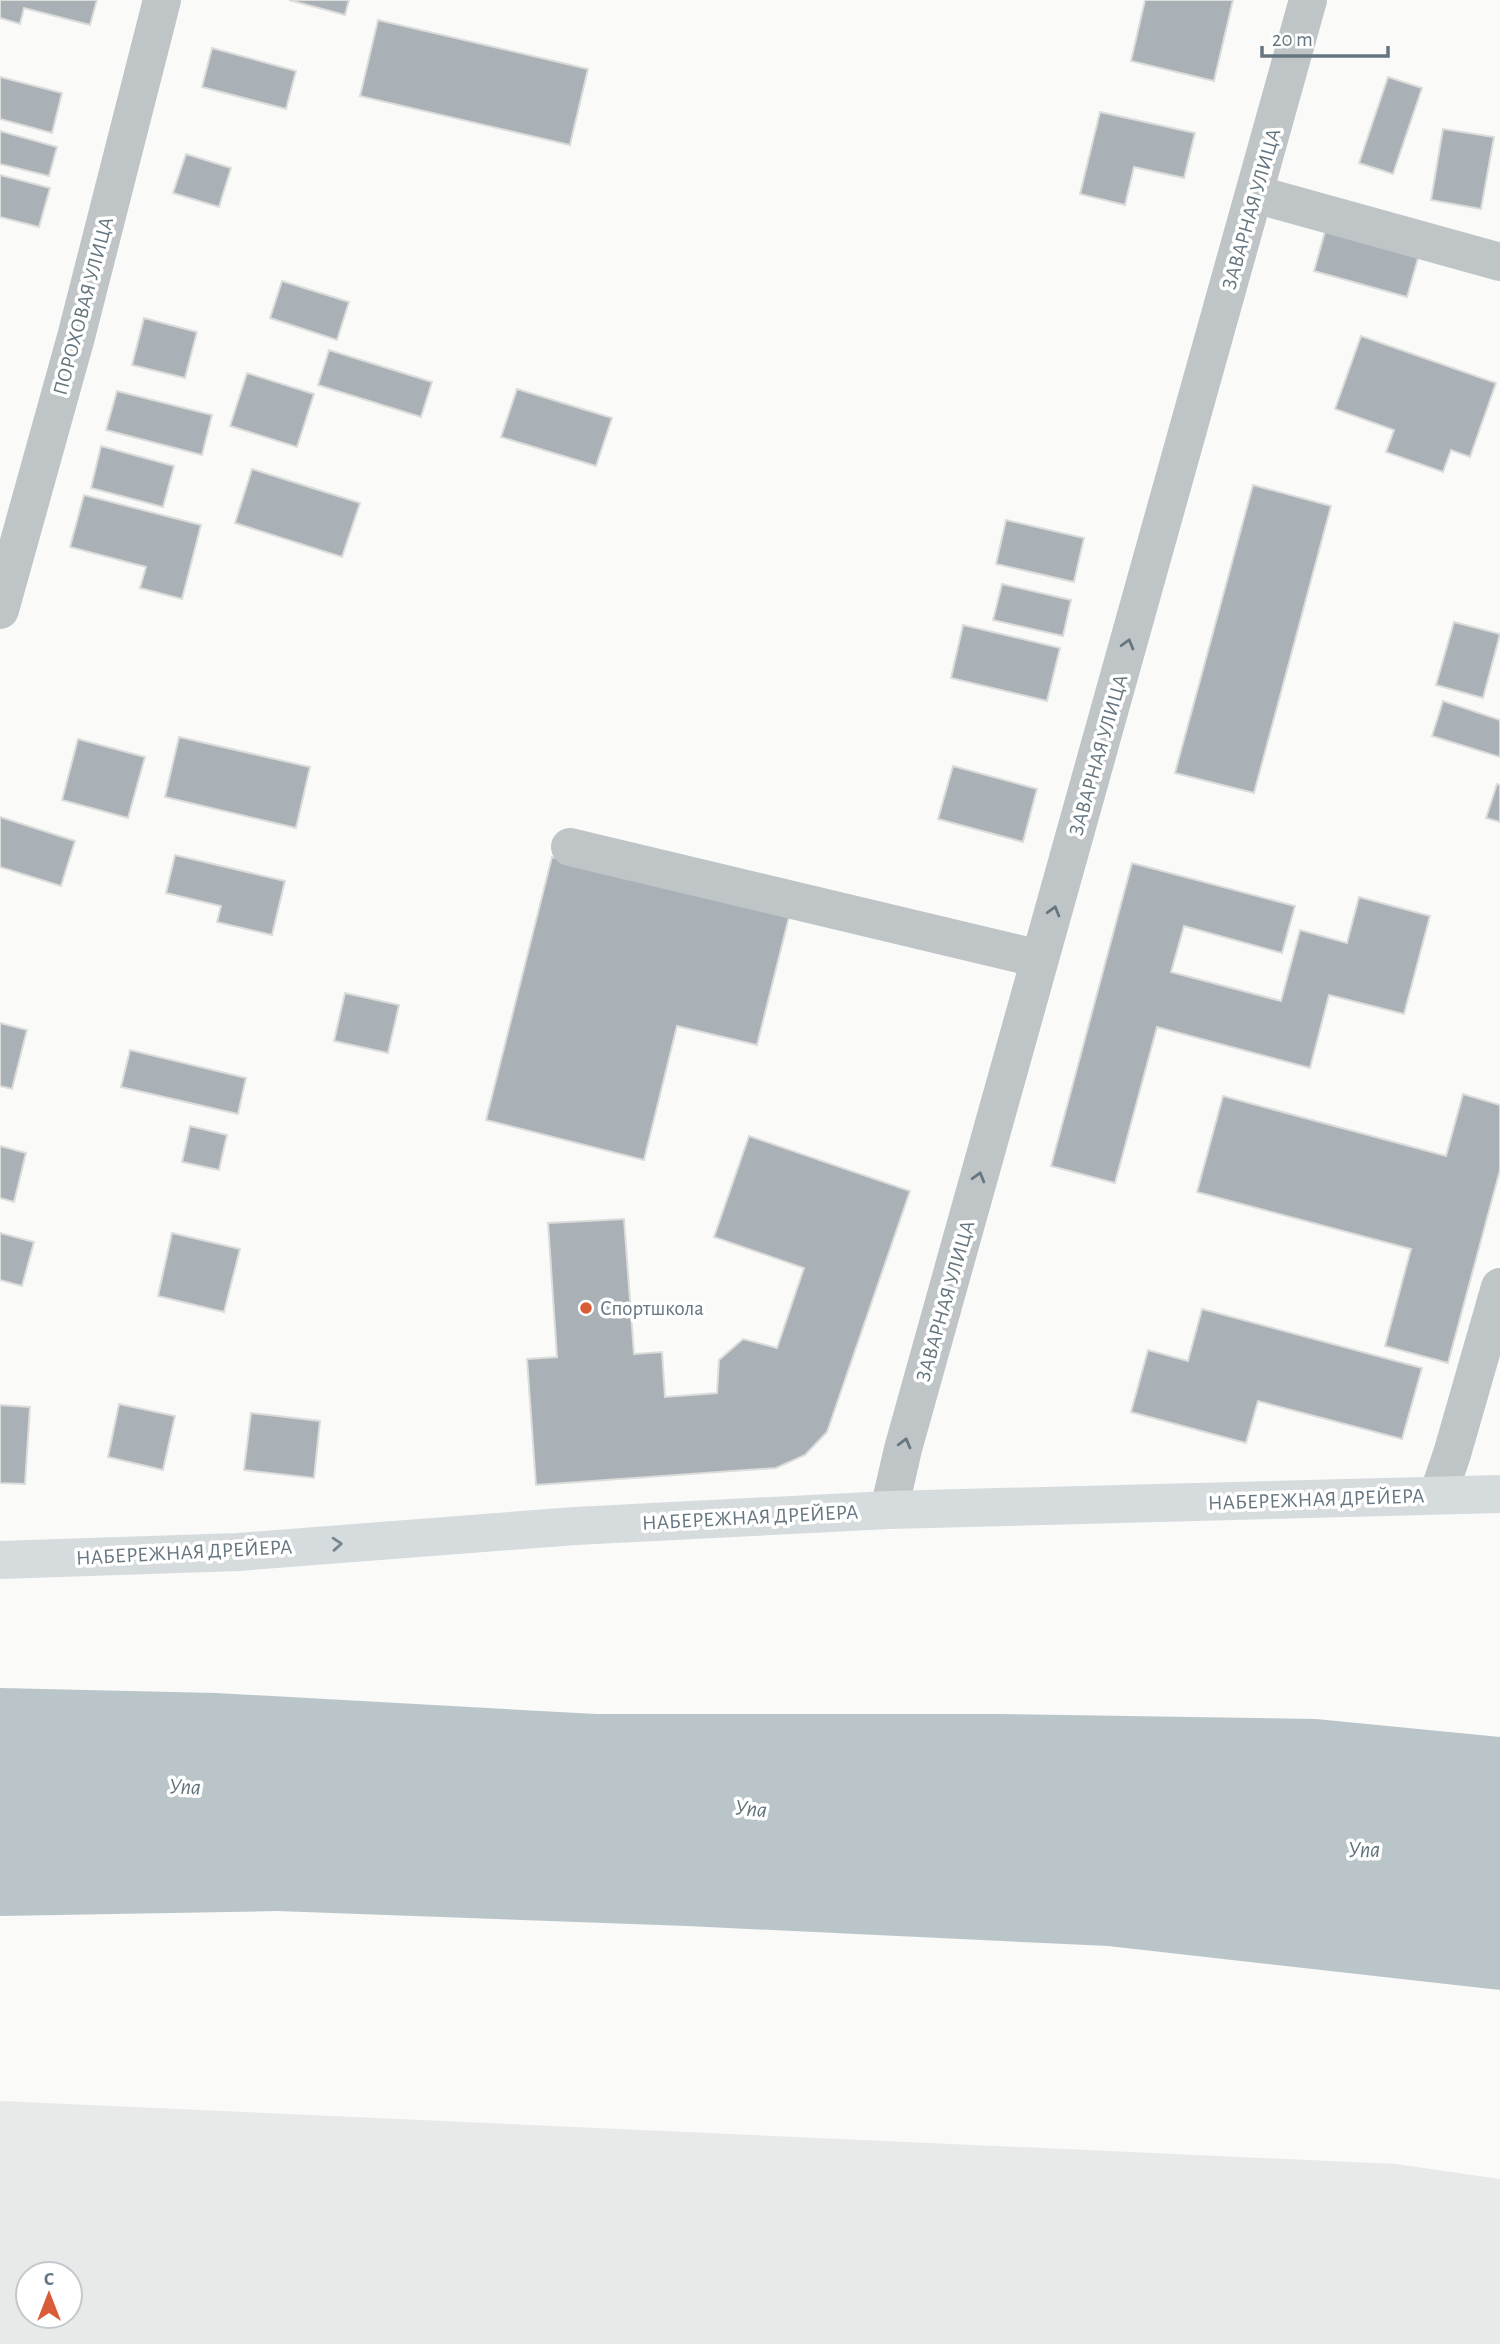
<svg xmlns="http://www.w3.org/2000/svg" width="1500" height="2344" font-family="'Alegreya Sans',sans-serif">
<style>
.built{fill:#e8e9e9;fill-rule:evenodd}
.water{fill:#bac5c9}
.building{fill:#a9b1b7;stroke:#dcdcda;stroke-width:2}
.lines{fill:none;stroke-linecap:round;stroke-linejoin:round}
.minor{stroke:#bfc4c7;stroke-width:38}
.major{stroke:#d6dbde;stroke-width:38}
.oneway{stroke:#667681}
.oneway2{stroke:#77858f}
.poi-dot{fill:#da5b37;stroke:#fff;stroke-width:2.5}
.labels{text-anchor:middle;stroke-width:7;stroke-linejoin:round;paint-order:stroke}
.street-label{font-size:21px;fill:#667681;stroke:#fff}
.poi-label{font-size:21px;fill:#667681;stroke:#fff;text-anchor:start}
.water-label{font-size:23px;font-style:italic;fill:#61747b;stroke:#fff}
</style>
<rect width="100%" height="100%" fill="#fafaf8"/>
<path class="built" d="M 0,2101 L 1396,2164 L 1500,2179 L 1500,2344 L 0,2344 ZM 28,2274 L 70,2274 L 70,2316 L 28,2316 Z"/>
<path class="water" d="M 0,1688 L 216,1693 L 596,1714 L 997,1714 L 1316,1719 L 1500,1737 L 1500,1990 L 1108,1946 L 687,1926 L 277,1911 L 0,1916 Z"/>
<path class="building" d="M 0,0 L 97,0 L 90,25 L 24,8 L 20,24 L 0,18 Z
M 289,0 L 349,0 L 345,15 Z
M 1145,0 L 1233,0 L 1214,81 L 1131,61 Z
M 378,20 L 588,69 L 570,145 L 360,96 Z
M 212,48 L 296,71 L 286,109 L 202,87 Z
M 0,77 L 62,93 L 52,133 L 0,119 Z
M 1388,77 L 1422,88 L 1393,174 L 1359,163 Z
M 1100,112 L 1195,133 L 1184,178 L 1134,167 L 1125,205 L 1080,194 Z
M 1443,129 L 1494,137 L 1481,209 L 1431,200 Z
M 0,131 L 57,147 L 49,176 L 0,164 Z
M 186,154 L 231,168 L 219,207 L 173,193 Z
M 0,175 L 50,188 L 39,227 L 0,217 Z
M 1326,228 L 1419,255 L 1407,297 L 1314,271 Z
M 282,281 L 349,302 L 337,340 L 270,318 Z
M 144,318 L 197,332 L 185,378 L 132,365 Z
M 1361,336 L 1496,383 L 1470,457 L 1451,450 L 1443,472 L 1386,452 L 1394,430 L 1335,409 Z
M 329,350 L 432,382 L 421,417 L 318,385 Z
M 247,373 L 314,394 L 297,447 L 230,426 Z
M 517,389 L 612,418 L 596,466 L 501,437 Z
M 117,391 L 212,415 L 202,455 L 106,430 Z
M 101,446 L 174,466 L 163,507 L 91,488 Z
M 252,469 L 360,503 L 342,557 L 235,523 Z
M 1253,485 L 1331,506 L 1254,793 L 1175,773 Z
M 84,495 L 201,525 L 182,599 L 140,588 L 146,567 L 70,547 Z
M 1006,520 L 1084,538 L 1074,582 L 996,564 Z
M 1002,584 L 1071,600 L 1063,636 L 993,620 Z
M 1454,622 L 1500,634 L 1483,698 L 1436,685 Z
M 963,625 L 1060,648 L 1047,701 L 951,678 Z
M 1443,701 L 1500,720 L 1500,757 L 1432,736 Z
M 179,737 L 310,767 L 296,828 L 165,797 Z
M 78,739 L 145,757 L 128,818 L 62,800 Z
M 953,766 L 1037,789 L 1023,842 L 938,819 Z
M 1497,784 L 1500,785 L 1500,822 L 1486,818 Z
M 0,817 L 75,841 L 61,886 L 0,867 Z
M 175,855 L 285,881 L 272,935 L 217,922 L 221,906 L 166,893 Z
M 552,857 L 789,917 L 757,1045 L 677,1026 L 644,1160 L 486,1120 Z
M 1132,863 L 1295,906 L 1282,953 L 1184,926 L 1171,972 L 1281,1001 L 1300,930 L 1347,943 L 1359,897 L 1430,916 L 1404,1014 L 1329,995 L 1310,1068 L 1157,1027 L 1115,1183 L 1051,1166 Z
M 345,993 L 399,1005 L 388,1053 L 334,1041 Z
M 0,1023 L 27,1030 L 12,1089 L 0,1086 Z
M 130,1050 L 246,1078 L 238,1114 L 121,1087 Z
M 1463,1094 L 1500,1105 L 1500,1170 L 1448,1363 L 1385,1346 L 1411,1249 L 1197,1192 L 1223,1096 L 1446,1156 Z
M 190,1126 L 227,1135 L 219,1170 L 182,1162 Z
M 749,1136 L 910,1191 L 827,1432 L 805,1455 L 776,1468 L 536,1485 L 527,1359 L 557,1357 L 548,1223 L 624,1219 L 634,1354 L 662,1352 L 665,1397 L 717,1393 L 719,1360 L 743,1339 L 777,1348 L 804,1268 L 714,1237 Z
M 0,1146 L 26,1153 L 14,1202 L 0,1198 Z
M 0,1233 L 34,1242 L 22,1286 L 0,1280 Z
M 172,1233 L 240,1249 L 224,1312 L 158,1296 Z
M 1202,1309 L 1422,1368 L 1402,1439 L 1258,1401 L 1246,1443 L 1131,1412 L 1148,1350 L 1188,1361 Z
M 119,1404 L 175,1416 L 163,1470 L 108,1457 Z
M 0,1405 L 30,1407 L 25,1484 L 0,1483 Z
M 251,1413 L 320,1421 L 314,1478 L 244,1470 Z"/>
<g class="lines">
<path class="minor" d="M 1255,194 L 1500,262
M 0,610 L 76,337 L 162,0
M 570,847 L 1040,959
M 1438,1495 L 1452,1454 L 1500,1287
M 889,1510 L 903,1449 L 1308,0"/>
<path class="major" d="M 0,1560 L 238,1552 L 575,1526 L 889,1510 L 1500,1494"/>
</g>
<defs><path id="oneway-chevron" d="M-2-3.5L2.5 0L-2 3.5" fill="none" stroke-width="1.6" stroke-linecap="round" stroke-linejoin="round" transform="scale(1.75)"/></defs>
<g class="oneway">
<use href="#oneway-chevron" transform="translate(1128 644) rotate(-74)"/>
<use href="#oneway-chevron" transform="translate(1054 911) rotate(-74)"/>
<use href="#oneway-chevron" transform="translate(979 1177) rotate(-74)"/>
<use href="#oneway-chevron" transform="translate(905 1443) rotate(-75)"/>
</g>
<use class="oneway2" href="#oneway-chevron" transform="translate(337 1544) rotate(-4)"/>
<circle class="poi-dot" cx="586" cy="1308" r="7"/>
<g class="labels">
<g class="street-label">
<text transform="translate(1251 209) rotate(-74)" y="7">ЗАВАРНАЯ УЛИЦА</text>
<text transform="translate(83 306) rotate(-75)" y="7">ПОРОХОВАЯ УЛИЦА</text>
<text transform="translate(1098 755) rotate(-74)" y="7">ЗАВАРНАЯ УЛИЦА</text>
<text transform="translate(945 1301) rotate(-74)" y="7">ЗАВАРНАЯ УЛИЦА</text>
<text transform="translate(1316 1499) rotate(-2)" y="7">НАБЕРЕЖНАЯ ДРЕЙЕРА</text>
<text transform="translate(750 1517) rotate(-3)" y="7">НАБЕРЕЖНАЯ ДРЕЙЕРА</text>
<text transform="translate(184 1552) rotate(-3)" y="7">НАБЕРЕЖНАЯ ДРЕЙЕРА</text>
</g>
<g class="poi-label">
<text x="600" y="1315">Спортшкола</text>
</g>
<g class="water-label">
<text transform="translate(185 1786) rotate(2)" y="8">Упа</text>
<text transform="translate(751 1808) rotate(5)" y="8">Упа</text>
<text x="1364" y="1857">Упа</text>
</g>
</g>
<g transform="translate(49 2295)"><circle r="33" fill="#ffffff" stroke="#c2c8cd" stroke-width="2"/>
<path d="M0-5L12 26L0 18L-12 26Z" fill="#da5b37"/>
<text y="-10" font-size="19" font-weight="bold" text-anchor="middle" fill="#667681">С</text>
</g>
<path d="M1262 46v10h126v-10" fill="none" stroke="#667681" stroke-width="3.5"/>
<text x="1272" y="46" font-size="21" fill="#667681" stroke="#ffffff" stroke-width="5" paint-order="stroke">20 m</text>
</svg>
